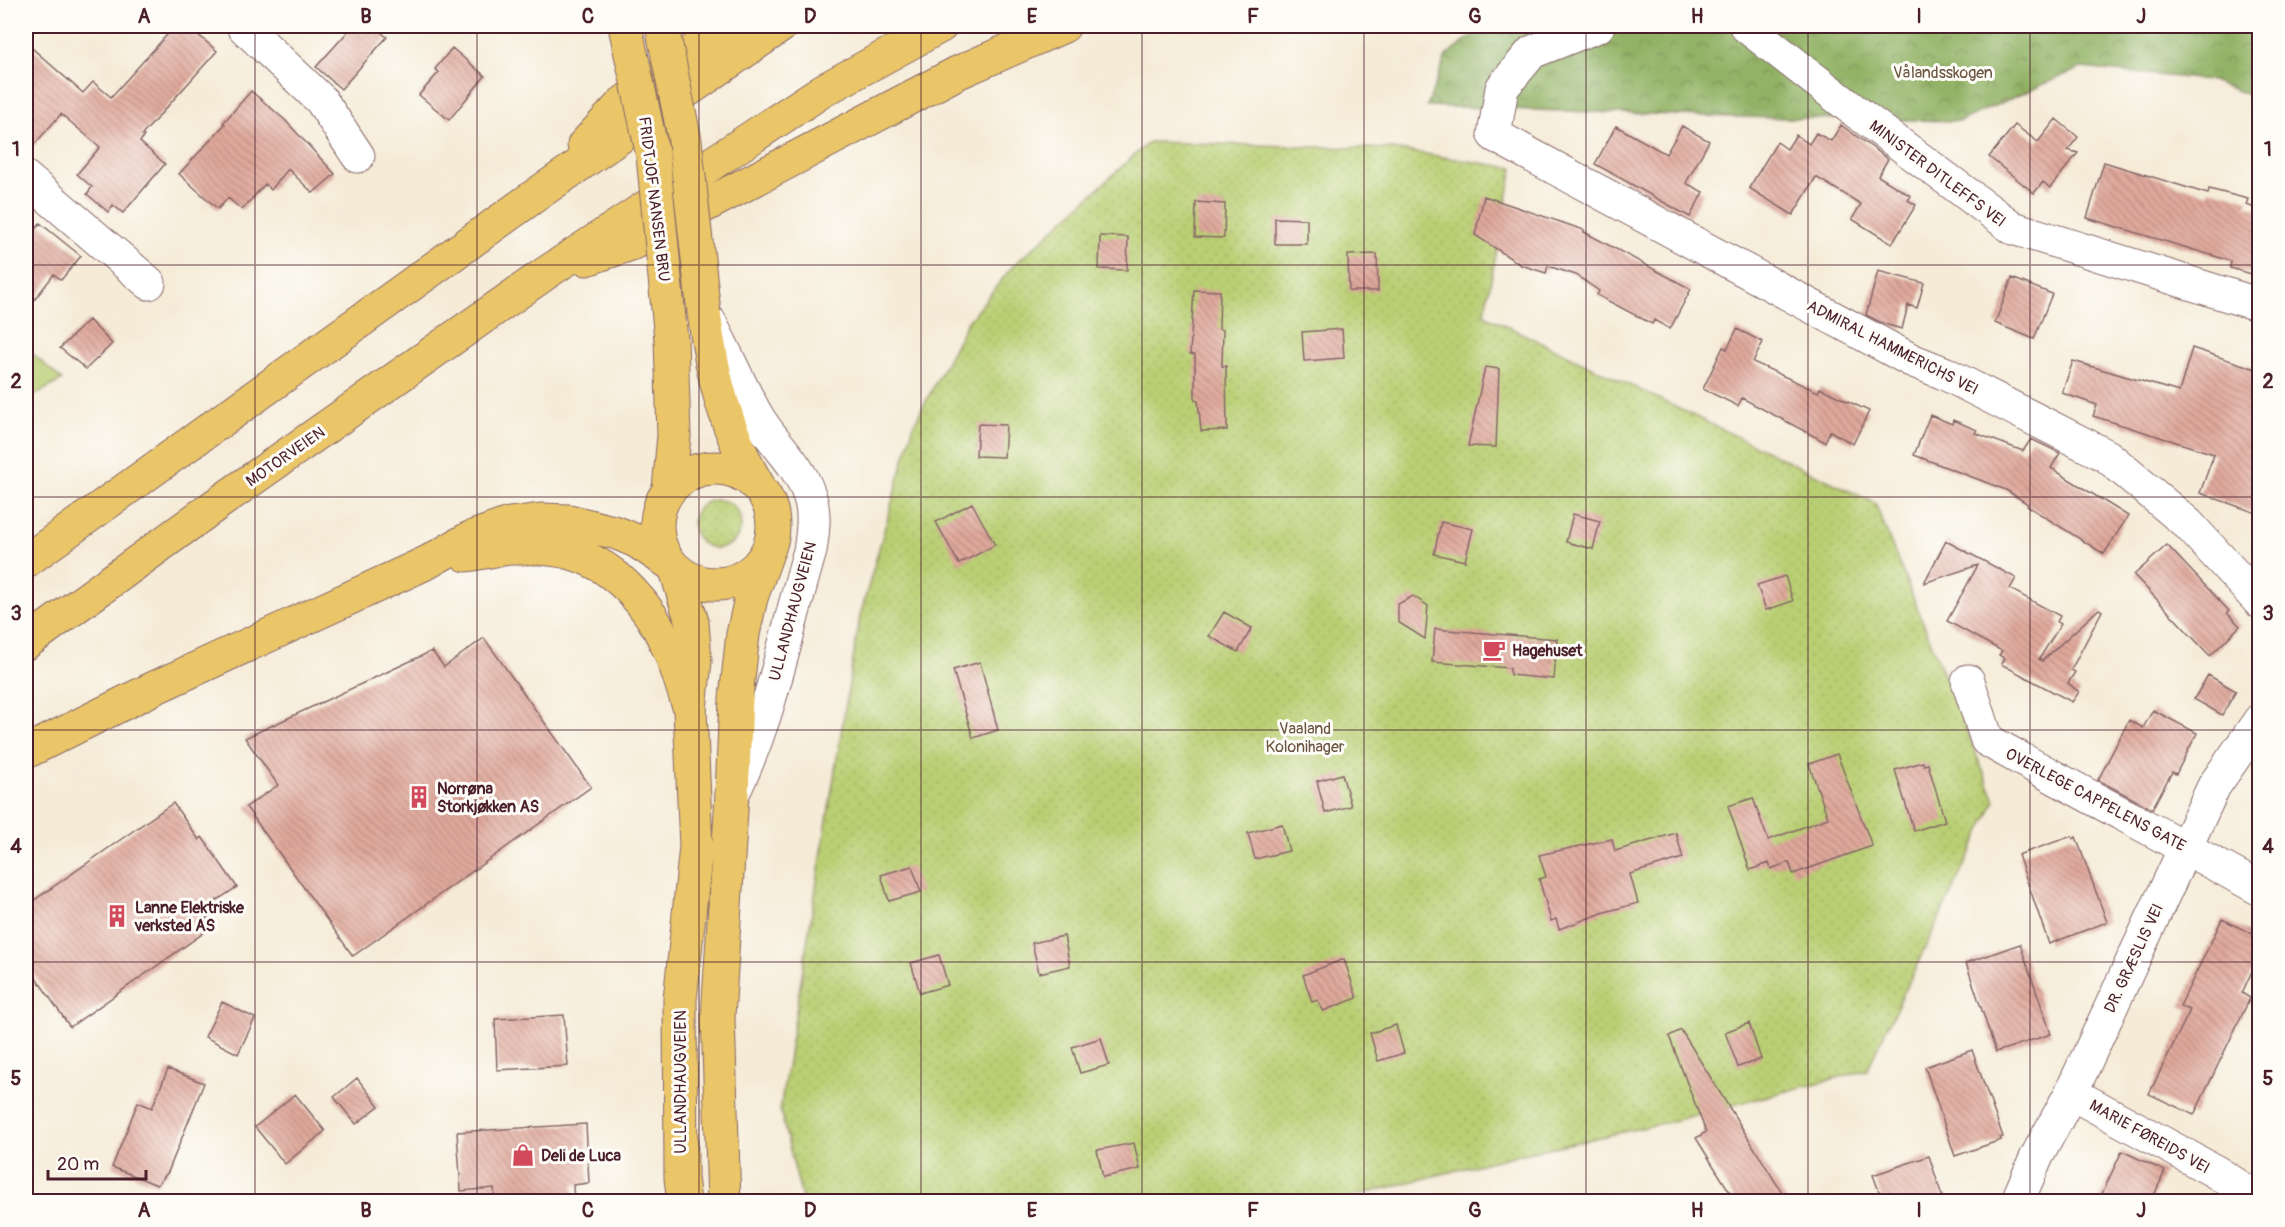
<svg xmlns="http://www.w3.org/2000/svg" width="2285" height="1227" font-family="Pangolin,sans-serif">
<style>
.grass{fill:url(#grass-dots);stroke:#82774f;stroke-width:1.5}
.forest{fill:url(#forest-crowns);stroke:#6e6848;stroke-width:1.5}
.park{fill:#b9cf73;stroke:#82774f;stroke-width:1.5}
.building{fill:url(#building-back-hatch)}
.lines{fill:none;stroke-linecap:round;stroke-linejoin:round}
.street-casing{stroke:#866667;stroke-width:35}
.primary-casing{stroke:#866667;stroke-width:35}
.highway-casing{stroke:#866667;stroke-width:35}
.street{stroke:#fff;stroke-width:33}
.primary{stroke:#eac669;stroke-width:33}
.highway{stroke:#eac669;stroke-width:33}
.primary-bridge-casing{stroke:#866667;stroke-width:35;stroke-linecap:butt}
.primary-bridge{stroke:#eac669;stroke-width:33}
.grid{fill:none;stroke:#4a1f2b;stroke-width:1.5;stroke-opacity:0.55}
.labels{text-anchor:middle;stroke-width:6;stroke-linejoin:round;paint-order:stroke}
.park-label{font-size:16px;fill:#6b5441;stroke:#fdfcf7}
.street-label{font-size:16px;fill:#4a1f2b;stroke:#fdfcf7}
.poi-label{font-size:16px;font-weight:bold;fill:#4a1f2b;stroke:#fdfcf7;text-anchor:start}
.neatline{fill:none;stroke:#4a1f2b;stroke-width:2}
.grid-label{font-size:20px;text-anchor:middle;font-weight:bold;fill:#4a1f2b}
</style>
<defs>
<pattern id="grass-dots" width="8" height="8" patternUnits="userSpaceOnUse" patternTransform="scale(1.5)"><rect width="8" height="8" fill="#b9cf73"/><path d="M2 2h.1M6 6h.1" fill="none" stroke="#a1b164" stroke-width="1.8" stroke-linecap="round"/></pattern>
<pattern id="forest-crowns" width="20" height="18" patternUnits="userSpaceOnUse" patternTransform="scale(1.5)"><rect width="20" height="18" fill="#92b265"/><path d="M2 6a3 3 0 1 1 6 0M12 15a3 3 0 1 1 6 0" fill="none" stroke="#799053"/></pattern>
<pattern id="building-back-hatch" width="6" height="6" patternUnits="userSpaceOnUse" patternTransform="scale(1.5)"><rect width="6" height="6" fill="#e0a99c"/><path d="M-1 5l2 2M0 0l6 6M5-1l2 2" fill="none" stroke="#b8897f"/></pattern>
</defs>
<rect width="100%" height="100%" fill="#fdfcf7"/>
<filter id="ink" filterUnits="userSpaceOnUse"><feTurbulence type="fractalNoise" baseFrequency=".0167" numOctaves="2"/><feDisplacementMap in="SourceGraphic" scale="12" xChannelSelector="R" yChannelSelector="G"/><feConvolveMatrix kernelMatrix="1 2 1 2 8 2 1 2 1" color-interpolation-filters="sRGB"/></filter>
<filter id="wash" filterUnits="userSpaceOnUse"><feTurbulence type="fractalNoise" baseFrequency=".008" numOctaves="4" result="noise"/><feDisplacementMap in="SourceGraphic" scale="24" xChannelSelector="R" yChannelSelector="G"/><feGaussianBlur stdDeviation="1.35" result="paint"/><feColorMatrix in="noise" values="0 0 0 0 0 0 0 0 0 0 0 0 0 0 0 0 0 1.4 0 .05"/><feComposite in="paint" operator="in"/></filter>
<g filter="url(#wash)">
<rect width="100%" height="100%" fill="#f5ebd7"/>
<path class="grass" d="M 1149,142 L 1393,149 L 1513,168 L 1484,315 L 1875,503 L 1995,801 L 1867,1070 L 1669,1122 L 1513,1156 L 1335,1201 L 803,1202 L 780,1110 L 860,616 L 914,424 L 967,323 L 1012,267 Z
M693 524a24 24 0 1 1 48 0a24 24 0 1 1-48 0Z"/>
<path class="forest" d="M 1484,26 L 2259,26 L 2259,99 L 2209,80 L 2081,68 L 1960,121 L 1732,117 L 1427,106 L 1446,56 Z"/>
<path class="park" d="M 26,348 L 62,380 L 26,400 L 26,347 Z"/>
<g id="blocks">
<path class="building" d="M 175,26 L 188,26 L 217,51 L 142,135 L 144,136 L 140,142 L 165,164 L 123,213 L 113,205 L 108,212 L 87,194 L 92,187 L 77,174 L 100,147 L 61,114 L 26,154 L 26,43 L 83,93 L 93,82 L 111,97 Z
M 353,26 L 373,26 L 387,37 L 341,89 L 316,67 Z
M 452,48 L 485,76 L 449,120 L 419,95 L 439,72 L 435,69 Z
M 251,91 L 285,120 L 335,174 L 313,193 L 288,169 L 271,190 L 265,184 L 242,210 L 228,198 L 218,209 L 179,174 L 225,124 L 223,123 Z
M 2056,119 L 2078,137 L 2068,150 L 2078,153 L 2050,188 L 2043,182 L 2034,193 L 1989,157 L 2015,125 L 2038,142 Z
M 1841,125 L 1888,159 L 1878,176 L 1911,196 L 1908,200 L 1916,205 L 1892,244 L 1852,219 L 1861,204 L 1816,177 L 1793,215 L 1749,188 L 1777,142 L 1787,149 L 1796,135 L 1809,144 L 1816,133 L 1831,141 Z
M 1616,126 L 1666,154 L 1682,126 L 1709,141 L 1686,183 L 1703,192 L 1690,217 L 1595,164 Z
M 2104,162 L 2208,194 L 2209,189 L 2248,199 L 2246,205 L 2259,209 L 2259,276 L 2230,268 L 2231,261 L 2087,218 Z
M 1484,196 L 1584,230 L 1584,232 L 1691,289 L 1670,329 L 1654,320 L 1652,324 L 1597,295 L 1599,291 L 1576,275 L 1548,266 L 1546,273 L 1521,265 L 1475,235 Z
M 1196,202 L 1225,204 L 1224,238 L 1195,237 Z
M 1275,218 L 1307,219 L 1307,244 L 1275,244 Z
M 40,223 L 81,256 L 61,280 L 54,274 L 26,311 L 26,241 Z
M 1100,236 L 1128,237 L 1127,270 L 1099,269 Z
M 1377,254 L 1378,291 L 1349,291 L 1348,255 Z
M 1878,271 L 1924,283 L 1917,308 L 1908,305 L 1902,329 L 1884,324 L 1866,315 Z
M 2012,278 L 2052,294 L 2034,339 L 1995,323 Z
M 1194,290 L 1220,291 L 1219,329 L 1223,330 L 1222,366 L 1226,366 L 1227,430 L 1201,431 L 1198,400 L 1195,400 L 1195,355 L 1190,354 Z
M 89,320 L 112,344 L 86,369 L 60,348 Z
M 1342,329 L 1344,358 L 1304,361 L 1302,332 Z
M 1737,329 L 1763,342 L 1753,362 L 1818,392 L 1820,388 L 1869,411 L 1853,444 L 1830,431 L 1825,442 L 1742,398 L 1738,406 L 1703,389 L 1723,347 L 1727,349 Z
M 2192,348 L 2259,370 L 2259,514 L 2200,493 L 2214,454 L 2093,416 L 2097,405 L 2062,393 L 2073,361 L 2179,392 Z
M 1485,367 L 1499,369 L 1496,447 L 1468,446 Z
M 1930,415 L 1952,424 L 1953,420 L 1977,430 L 1975,433 L 2023,451 L 2031,439 L 2060,453 L 2051,468 L 2128,516 L 2104,554 L 2027,506 L 2028,504 L 2006,490 L 1914,455 Z
M 978,424 L 1006,425 L 1004,457 L 976,456 Z
M 972,503 L 995,545 L 959,564 L 936,522 Z
M 1573,514 L 1600,521 L 1593,549 L 1566,542 Z
M 1441,522 L 1473,529 L 1465,561 L 1434,554 Z
M 1946,541 L 2016,578 L 2010,589 L 2060,616 L 2057,622 L 2061,624 L 2039,659 L 2042,661 L 2099,609 L 2102,611 L 2071,670 L 2075,672 L 2068,683 L 2079,692 L 2072,702 L 2001,664 L 2004,658 L 1999,655 L 2002,651 L 1947,621 L 1978,565 L 1924,583 Z
M 2167,545 L 2229,611 L 2227,613 L 2240,626 L 2210,656 L 2134,575 Z
M 1785,576 L 1793,601 L 1766,610 L 1757,585 Z
M 1413,596 L 1428,606 L 1425,639 L 1398,622 L 1398,604 Z
M 1224,612 L 1252,628 L 1238,652 L 1209,636 Z
M 1435,629 L 1557,639 L 1554,679 L 1510,675 L 1510,668 L 1432,662 Z
M 484,638 L 591,787 L 353,956 L 246,807 L 278,785 L 245,738 L 432,651 L 444,667 Z
M 980,662 L 998,730 L 973,738 L 953,670 Z
M 2208,675 L 2236,691 L 2222,715 L 2194,699 Z
M 2153,710 L 2197,733 L 2176,774 L 2172,772 L 2152,809 L 2098,780 L 2129,720 L 2143,728 Z
M 1837,754 L 1872,846 L 1793,874 L 1789,862 L 1771,869 L 1769,863 L 1750,870 L 1728,806 L 1753,798 L 1768,840 L 1828,818 L 1809,764 Z
M 1923,762 L 1924,765 L 1928,764 L 1945,821 L 1914,831 L 1895,770 Z
M 1342,774 L 1351,806 L 1325,813 L 1317,781 Z
M 173,803 L 199,840 L 202,837 L 237,887 L 207,907 L 212,914 L 206,918 L 212,927 L 70,1027 L 26,963 L 26,906 Z
M 1282,824 L 1289,851 L 1255,859 L 1248,833 Z
M 1676,833 L 1683,858 L 1630,874 L 1638,903 L 1605,912 L 1559,929 L 1556,919 L 1551,921 L 1539,879 L 1546,877 L 1539,855 L 1612,839 L 1615,851 Z
M 2072,836 L 2073,839 L 2076,837 L 2107,922 L 2049,944 L 2018,855 Z
M 912,866 L 921,892 L 889,901 L 881,875 Z
M 2222,919 L 2259,937 L 2259,956 L 2242,993 L 2250,998 L 2194,1115 L 2149,1094 L 2190,1010 L 2180,1006 Z
M 1064,936 L 1070,966 L 1039,973 L 1032,943 Z
M 2020,944 L 2051,1034 L 1996,1052 L 1966,963 Z
M 939,955 L 948,985 L 920,993 L 911,963 Z
M 1344,959 L 1357,998 L 1323,1011 L 1318,1000 L 1312,1002 L 1303,975 Z
M 222,1002 L 255,1018 L 238,1054 L 205,1037 Z
M 564,1015 L 568,1066 L 497,1070 L 495,1019 Z
M 1749,1023 L 1761,1059 L 1738,1067 L 1725,1032 Z
M 1396,1025 L 1404,1053 L 1378,1061 L 1370,1033 Z
M 1681,1030 L 1788,1202 L 1736,1202 L 1696,1138 L 1706,1132 L 1669,1036 Z
M 1101,1038 L 1109,1065 L 1080,1073 L 1072,1047 Z
M 1972,1050 L 2003,1137 L 2000,1138 L 2001,1140 L 1955,1156 L 1925,1067 Z
M 168,1069 L 204,1083 L 168,1172 L 157,1185 L 112,1167 L 138,1102 L 152,1108 Z
M 357,1078 L 379,1106 L 356,1124 L 334,1097 Z
M 295,1094 L 325,1131 L 285,1164 L 255,1127 Z
M 586,1124 L 589,1183 L 573,1185 L 574,1202 L 495,1202 L 494,1188 L 461,1191 L 457,1132 Z
M 1134,1143 L 1140,1169 L 1103,1177 L 1097,1150 Z
M 2122,1151 L 2165,1171 L 2151,1202 L 2098,1202 Z
M 1929,1156 L 1944,1202 L 1883,1202 L 1873,1175 Z"/>
</g>
</g>
<g filter="url(#ink)">
<use href="#blocks" fill-opacity="0" stroke="#866667" stroke-width="1.5"/>
<g class="lines">
<g class="street-casing">
<path id="street" d="M 243,26 L 321,100 L 358,156
M 1598,26 L 1532,52 L 1502,88 L 1494,135 L 1911,360 L 1944,373 L 2107,456 L 2188,524 L 2260,602
M 1746,26 L 1851,108 L 2013,228 L 2260,305
M 26,178 L 149,283
M 709,321 C 726,352 739,385 757,416 C 772,442 798,463 808,492 C 816,511 813,531 810,551 C 786,632 771,718 732,795
M 1968,681 L 1987,740 C 2077,791 2169,838 2260,889
M 2071,1093 L 2216,1172 L 2260,1200
M 2017,1202 L 2037,1156 L 2071,1093 L 2214,786 L 2260,720"/>
</g>
<g class="primary-casing">
<path id="primary" d="M 704,313 C 712,376 726,432 759,487
M657 526a58 58 0 1 1 116 0a58 58 0 1 1-116 0Z
M 669,489 L 674,436 L 671,339
M 676,570 L 692,622 L 695,661 L 690,709 L 696,847 L 680,1000 L 681,1178 L 684,1202
M 724,1202 L 718,1016 L 732,795 L 736,698 L 743,634 L 751,598 L 768,550"/>
</g>
<g class="highway-casing">
<path id="highway" d="M 584,145 L 623,103 L 727,26
M 587,259 L 634,243 L 957,73 L 1064,26
M 466,555 C 482,553 499,548 515,548 C 534,547 556,548 575,554 C 616,567 650,606 667,645 C 677,665 682,688 690,709
M 26,561 L 540,192 L 781,26
M 26,643 L 217,504 L 546,273 L 822,91 L 941,26
M 26,752 L 152,689 L 428,562 L 470,538 L 509,524 L 541,520 L 569,521 L 617,533 L 636,541 L 668,562"/>
</g>
<use href="#street" class="street"/>
<use href="#primary" class="primary"/>
<use href="#highway" class="highway"/>
<g class="primary-bridge-casing">
<path id="primary-bridge" d="M 625,26 L 653,156 L 671,339
M 662,26 L 685,141 L 704,313"/>
</g>
<use href="#primary-bridge" class="primary-bridge"/>
</g>
</g>
<path class="grid" d="M 255,26 L 255,1202M 477,26 L 477,1202M 699,26 L 699,1202M 921,26 L 921,1202M 1142,26 L 1142,1202M 1364,26 L 1364,1202M 1586,26 L 1586,1202M 1808,26 L 1808,1202M 2030,26 L 2030,1202M 26,265 L 2260,265M 26,497 L 2260,497M 26,730 L 2260,730M 26,962 L 2260,962"/>
<defs>
<g id="cafe-bare" transform="scale(1.8)"><path d="M-5.5-4.5H6V0H3Q3 3.5 0 3.5H-2.5Q-5.5 3.5-5.5 0ZM3-3.2v2h1.7v-2ZM-6 4.5H4V6H-6Z" fill="#d1495b" stroke="#fdfcf7" stroke-width="2.5" paint-order="stroke"/></g>
<g id="building-bare" transform="scale(1.8)"><path d="M-4-6H4V6H1V3H-1V6H-4ZM-2.5-4.3h1.7v1.8h-1.7ZM.8-4.3h1.7v1.8H.8ZM-2.5-1h1.7V.8h-1.7ZM.8-1h1.7V.8H.8Z" fill="#d1495b" stroke="#fdfcf7" stroke-width="2.5" paint-order="stroke"/></g>
<g id="shop-bare" transform="scale(1.8)"><path d="M-5-2.5h2.3a2.7 3.5 0 0 1 5.4 0H5L5.5 6h-11ZM-1.5-2.5h3a1.5 2.3 0 0 0-3 0Z" fill="#d1495b" stroke="#fdfcf7" stroke-width="2.5" paint-order="stroke"/></g>
</defs>
<g fill-rule="evenodd">
<use href="#cafe-bare" x="1494" y="650"/>
<use href="#building-bare" x="419" y="797"/>
<use href="#building-bare" x="117" y="916"/>
<use href="#shop-bare" x="523" y="1155"/>
</g>
<g class="labels">
<g class="park-label">
<text x="1943" y="78">Vålandsskogen</text>
<text x="1305" y="734">Vaaland<tspan x="1305" dy="18">Kolonihager</tspan></text>
</g>
<g class="street-label">
<text transform="translate(1938 173) rotate(37)" y="6">MINISTER DITLEFFS VEI</text>
<text transform="translate(655 199) rotate(83)" y="6">FRIDTJOF NANSEN BRU</text>
<text transform="translate(1893 347) rotate(27)" y="6">ADMIRAL HAMMERICHS VEI</text>
<text transform="translate(285 456) rotate(-35)" y="6">MOTORVEIEN</text>
<text transform="translate(792 611) rotate(-75)" y="6">ULLANDHAUGVEIEN</text>
<text transform="translate(2096 799) rotate(28)" y="6">OVERLEGE CAPPELENS GATE</text>
<text transform="translate(2133 958) rotate(-65)" y="6">DR. GRÆSLIS VEI</text>
<text transform="translate(680 1082) rotate(-90)" y="6">ULLANDHAUGVEIEN</text>
<text transform="translate(2150 1136) rotate(29)" y="6">MARIE FØREIDS VEI</text>
</g>
<g class="poi-label">
<text x="1512" y="656">Hagehuset</text>
<text x="437" y="794">Norrøna<tspan x="437" dy="18">Storkjøkken AS</tspan></text>
<text x="135" y="913">Lanne Elektriske<tspan x="135" dy="18">verksted AS</tspan></text>
<text x="541" y="1161">Deli de Luca</text>
</g>
</g>
<rect width="2285" height="1227" fill="none" stroke="#fdfcf7" stroke-width="66"/>
<path d="M48 1170v9h98v-9" fill="none" stroke="#4a1f2b" stroke-width="3"/>
<text x="57" y="1170" font-size="18" fill="#4a1f2b" stroke="#fdfcf7" stroke-width="4.5" paint-order="stroke">20 m</text>
<rect x="33" y="33" width="2219" height="1161" class="neatline"/>
<g class="grid-label">
<text x="144" y="23">A</text>
<text x="366" y="23">B</text>
<text x="588" y="23">C</text>
<text x="810" y="23">D</text>
<text x="1032" y="23">E</text>
<text x="1253" y="23">F</text>
<text x="1475" y="23">G</text>
<text x="1697" y="23">H</text>
<text x="1919" y="23">I</text>
<text x="2141" y="23">J</text>
<text x="16" y="156">1</text>
<text x="2268" y="156">1</text>
<text x="16" y="388">2</text>
<text x="2268" y="388">2</text>
<text x="16" y="620">3</text>
<text x="2268" y="620">3</text>
<text x="16" y="853">4</text>
<text x="2268" y="853">4</text>
<text x="16" y="1085">5</text>
<text x="2268" y="1085">5</text>
<text x="144" y="1217">A</text>
<text x="366" y="1217">B</text>
<text x="588" y="1217">C</text>
<text x="810" y="1217">D</text>
<text x="1032" y="1217">E</text>
<text x="1253" y="1217">F</text>
<text x="1475" y="1217">G</text>
<text x="1697" y="1217">H</text>
<text x="1919" y="1217">I</text>
<text x="2141" y="1217">J</text>
</g>
</svg>
